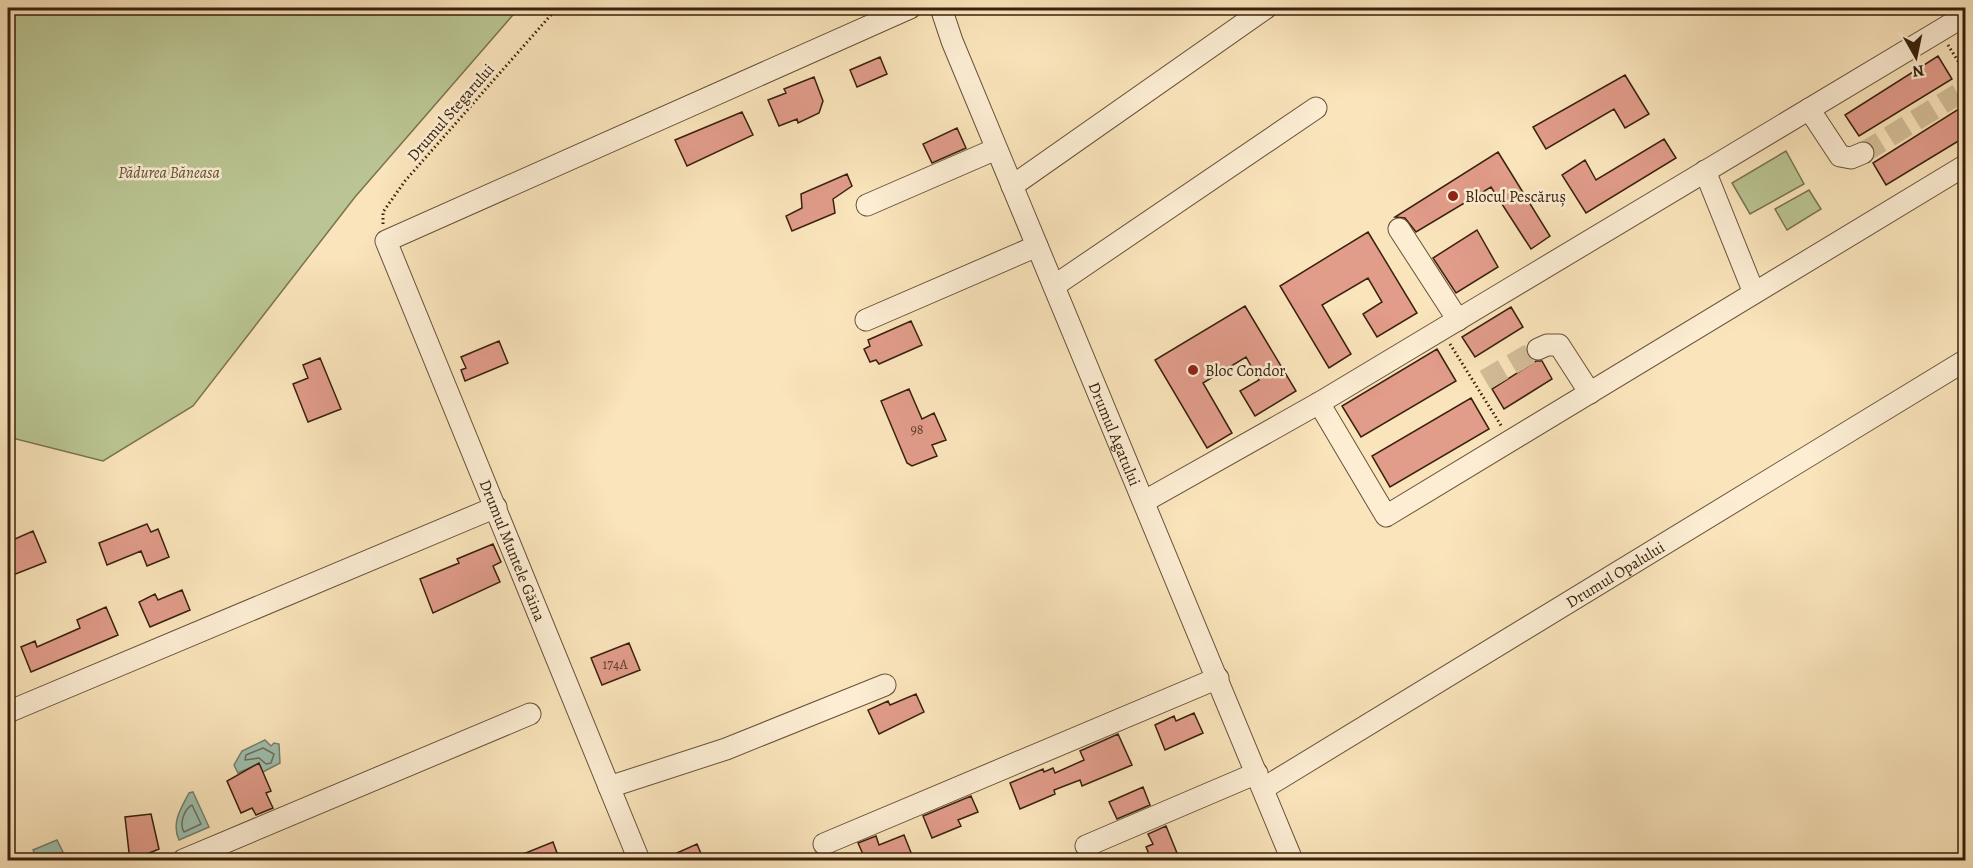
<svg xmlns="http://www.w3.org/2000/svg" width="1973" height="868" font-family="Alegreya,serif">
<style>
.green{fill:#bac593;stroke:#7a7350;stroke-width:1.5}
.water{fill:#9fbfad;stroke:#76806d;stroke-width:1.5}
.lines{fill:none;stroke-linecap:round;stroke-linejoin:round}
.shore{stroke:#6c705e;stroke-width:1.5}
.building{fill:#e19c8a;stroke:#39210e;stroke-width:1.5}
.minor-tunnel{stroke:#d3bd98;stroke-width:21;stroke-dasharray:21 10;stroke-linecap:butt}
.minor-casing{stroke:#695239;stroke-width:23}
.path{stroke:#39210e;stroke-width:3;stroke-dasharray:1.5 3;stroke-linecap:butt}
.minor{stroke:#fcedd3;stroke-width:21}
.poi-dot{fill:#8f2418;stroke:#fcedd3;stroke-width:2}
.labels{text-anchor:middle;stroke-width:5;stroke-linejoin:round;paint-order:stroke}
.number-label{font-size:14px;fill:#63402d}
.street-label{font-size:16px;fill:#39210e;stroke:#fcedd3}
.park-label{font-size:16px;font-style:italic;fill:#605236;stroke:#fcedd3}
.poi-label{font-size:16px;fill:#39210e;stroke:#fcedd3;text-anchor:start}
</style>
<rect width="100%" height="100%" fill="#fae4bb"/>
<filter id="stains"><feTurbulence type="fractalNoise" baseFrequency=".00333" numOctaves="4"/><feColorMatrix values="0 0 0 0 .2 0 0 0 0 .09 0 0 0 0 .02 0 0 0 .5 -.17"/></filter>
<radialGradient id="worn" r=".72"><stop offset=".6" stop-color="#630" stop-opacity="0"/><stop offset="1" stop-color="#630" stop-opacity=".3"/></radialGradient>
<path class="green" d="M 8,8 L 519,8 L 355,197 L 193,406 L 103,461 L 8,437 Z
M 1786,151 L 1804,184 L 1750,214 L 1732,183 Z
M 1809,190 L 1821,209 L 1787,230 L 1775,209 Z"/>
<path class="water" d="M 265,740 L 271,746 L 274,743 L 279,744 L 280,763 L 263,772 L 258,764 L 238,773 L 234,765 L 242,751 Z
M 193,792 L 209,827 L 179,840 C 171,823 181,808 189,793 Z
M 57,840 L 63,852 L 38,860 L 33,850 Z"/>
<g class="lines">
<path class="shore" d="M 263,748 L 274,754 L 271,763 L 266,764 L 259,758 L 245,760 L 246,755 Z
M 192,805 L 201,824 L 184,832 C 179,824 184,809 192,805 Z"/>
</g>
<path class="building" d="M 1938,56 L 1952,79 L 1859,136 L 1845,115 Z
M 880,57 L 887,74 L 857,87 L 850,70 Z
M 1625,75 L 1649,114 L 1625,128 L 1614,109 L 1546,149 L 1533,127 Z
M 814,77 L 823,101 L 819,113 L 798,123 L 797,119 L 779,126 L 768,100 L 786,93 L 784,89 Z
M 1965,105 L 1965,137 L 1886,185 L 1873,163 Z
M 742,112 L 753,135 L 687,166 L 675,140 Z
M 957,128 L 966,148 L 932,163 L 923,144 Z
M 1664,139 L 1676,158 L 1586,213 L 1562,175 L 1585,160 L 1596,180 Z
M 1498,152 L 1550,236 L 1531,249 L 1491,187 L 1416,232 L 1405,218 L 1395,217 Z
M 847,174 L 852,186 L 833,199 L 835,213 L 792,231 L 786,216 L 802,208 L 801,194 Z
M 1477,230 L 1498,267 L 1456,293 L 1433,258 Z
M 1368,232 L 1417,313 L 1377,337 L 1363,314 L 1382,302 L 1368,278 L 1322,305 L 1351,354 L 1329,368 L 1280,286 Z
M 1245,306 L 1296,391 L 1255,416 L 1240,391 L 1259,380 L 1246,357 L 1203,383 L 1232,433 L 1207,448 L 1155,360 Z
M 1511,307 L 1523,327 L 1475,357 L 1462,337 Z
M 911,321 L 922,345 L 879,364 L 876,360 L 870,362 L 864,349 L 870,346 L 868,340 Z
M 499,341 L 508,363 L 465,381 L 461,370 L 466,368 L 461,357 Z
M 1437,349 L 1456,381 L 1361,437 L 1342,406 Z
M 320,358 L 341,409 L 308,422 L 293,384 L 308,378 L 303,365 Z
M 1536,361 L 1542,361 L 1552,379 L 1504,409 L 1492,389 Z
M 909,389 L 922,419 L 934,413 L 946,440 L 932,445 L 937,456 L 912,466 L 907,463 L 881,401 Z
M 1471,398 L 1489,429 L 1390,487 L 1372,456 Z
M 147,524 L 151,532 L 158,529 L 169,557 L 147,566 L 141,551 L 107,565 L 99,543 Z
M 33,531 L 46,562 L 8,577 L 8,542 Z
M 493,544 L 501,562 L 493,566 L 500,582 L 433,613 L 420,579 L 459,563 L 457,559 Z
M 182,590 L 190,610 L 150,627 L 139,602 L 155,594 L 158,600 Z
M 106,607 L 118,635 L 31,672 L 21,647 L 35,641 L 37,647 L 80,628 L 77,620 Z
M 629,643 L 640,670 L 602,685 L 591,658 Z
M 916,694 L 924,712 L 879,734 L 868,710 L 888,701 L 890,705 Z
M 1194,713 L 1203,733 L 1165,750 L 1155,725 L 1174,716 L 1176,721 Z
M 1118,734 L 1132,765 L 1082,786 L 1080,780 L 1054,790 L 1055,794 L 1020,809 L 1010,783 L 1043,769 L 1044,772 L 1053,768 L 1055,773 L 1084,760 L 1080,751 Z
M 259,763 L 271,791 L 266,793 L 273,808 L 256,815 L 252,808 L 241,813 L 227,781 Z
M 1143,787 L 1150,805 L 1117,819 L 1109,802 Z
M 971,796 L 978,812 L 958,820 L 961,826 L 932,838 L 923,816 Z
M 151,814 L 159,849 L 130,861 L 125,817 Z
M 1166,826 L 1177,853 L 1152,861 L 1146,847 L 1153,844 L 1148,834 Z
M 904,835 L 912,855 L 898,861 L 866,861 L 858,843 L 876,836 L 879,845 Z
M 553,842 L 560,861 L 508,861 L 508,860 Z
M 697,844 L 704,861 L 659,861 Z"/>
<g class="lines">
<path class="minor-tunnel" d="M 1863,153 L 1958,94
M 1485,380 L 1538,349"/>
<g class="minor-casing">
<g id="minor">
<path id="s1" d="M 941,8 L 952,41 L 1292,860"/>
<path d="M 1809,109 L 1840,156 L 1851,158 L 1863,153"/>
<path d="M 1705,171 L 1754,293"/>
<path d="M 1012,186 L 1266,8"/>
<path d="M 867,205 L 996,149"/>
<path d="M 1399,229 L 1458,320"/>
<path d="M 1054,286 L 1316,108"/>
<path d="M 866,320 L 1037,246"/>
<path d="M 1538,349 L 1547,345 L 1559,345 L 1590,393"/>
<path d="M 1319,403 L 1386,516 L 1966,165"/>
<path d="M 1145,501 L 1319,403 L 1966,15"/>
<path d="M 8,712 L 496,507"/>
<path d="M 609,787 L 726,749 L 885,685"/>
<path id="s2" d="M 1264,788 L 1966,360"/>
<path d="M 824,844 L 1218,678"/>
<path d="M 1086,846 L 1257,773"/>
<path d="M 183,860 L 530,714"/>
<path d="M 639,860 L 386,241 L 910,8"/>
</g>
</g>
<path class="path" d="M 1948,45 L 1966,74
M 383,224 L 383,212 L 405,181 L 557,8
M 1450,344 L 1502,427"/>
<use href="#minor" class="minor"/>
</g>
<g class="poi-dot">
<circle cx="1453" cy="196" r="6"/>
<circle cx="1193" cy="370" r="6"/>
</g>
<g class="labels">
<g class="number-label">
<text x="917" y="434">98</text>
<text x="615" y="669">174A</text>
</g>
<g class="street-label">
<text transform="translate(450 112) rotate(-49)" y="6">Drumul Stegarului</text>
<text dy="6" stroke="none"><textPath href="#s1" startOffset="460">Drumul Agatului</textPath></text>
<text transform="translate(513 550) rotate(68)" y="6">Drumul Muntele Găina</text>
<text dy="6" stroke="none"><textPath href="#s2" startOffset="411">Drumul Opalului</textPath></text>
</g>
<g class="park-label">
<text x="169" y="178">Pădurea Băneasa</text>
</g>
<g class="poi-label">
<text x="1465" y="202">Blocul Pescăruș</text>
<text x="1205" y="376">Bloc Condor</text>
</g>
</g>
<rect width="1973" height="868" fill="none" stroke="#fae4bb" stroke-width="30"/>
<rect x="9" y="9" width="1955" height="850" fill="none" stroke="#39210e" stroke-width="3"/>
<rect x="15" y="15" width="1943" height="838" fill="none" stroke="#39210e" stroke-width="1.5"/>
<g transform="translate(1916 57) rotate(171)" stroke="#fcedd3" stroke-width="4.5" paint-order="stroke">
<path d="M0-4.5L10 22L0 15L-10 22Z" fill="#39210e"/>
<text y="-9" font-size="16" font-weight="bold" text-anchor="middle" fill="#39210e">N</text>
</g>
<rect width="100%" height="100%" filter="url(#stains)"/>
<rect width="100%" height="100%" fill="url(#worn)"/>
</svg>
